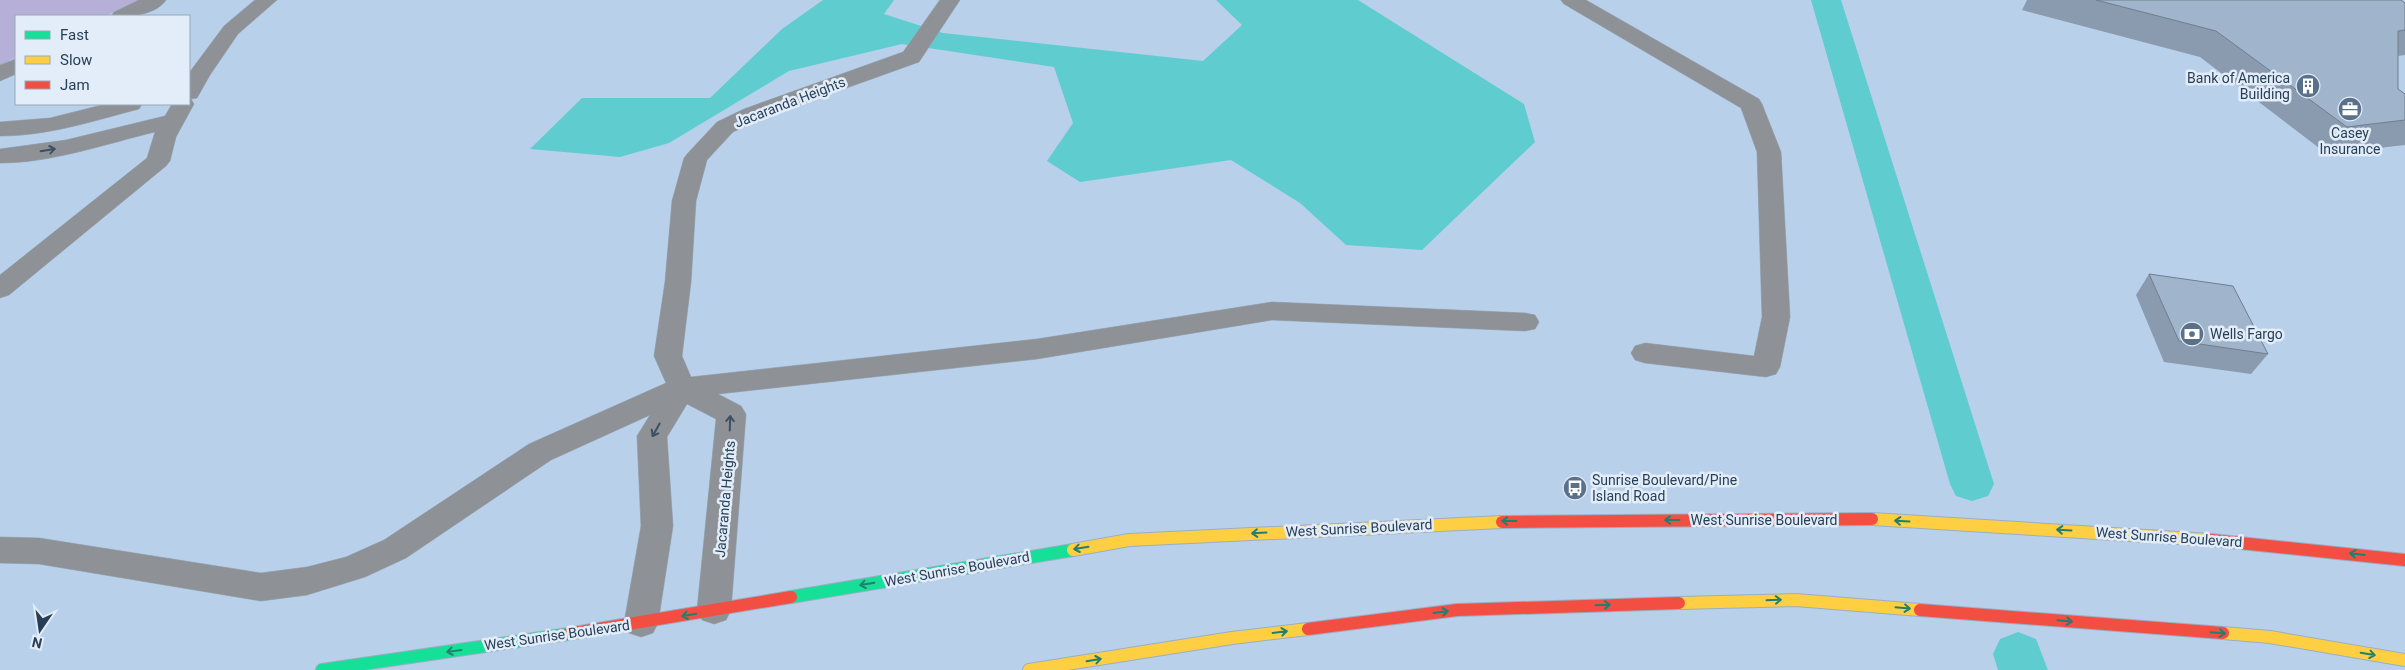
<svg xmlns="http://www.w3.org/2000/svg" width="2405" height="670" font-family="Roboto,sans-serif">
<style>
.green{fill:#b6afd8}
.water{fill:#5fccd0}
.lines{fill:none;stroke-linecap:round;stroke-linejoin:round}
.canal{fill:#5fccd0;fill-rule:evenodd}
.street-casing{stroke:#9aaec3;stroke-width:1}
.fast-casing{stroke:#9aaec3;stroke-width:14}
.slow-casing{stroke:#9aaec3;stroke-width:14}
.jam-casing{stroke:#9aaec3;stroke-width:14}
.street{fill:#8e9296;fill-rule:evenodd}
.fast{stroke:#16e098;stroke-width:12}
.slow{stroke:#ffcf43;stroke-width:12}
.jam{stroke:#f24e42;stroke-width:12}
.wall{fill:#8a9baf}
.building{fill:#a0b4cb;stroke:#707e8e}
.oneway{stroke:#3c4f63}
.oneway2{stroke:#217f70}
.labels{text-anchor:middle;stroke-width:5;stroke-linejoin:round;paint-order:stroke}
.poi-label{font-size:14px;fill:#283e56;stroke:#e2edf9;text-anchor:start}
.street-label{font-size:14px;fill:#283e56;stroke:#e2edf9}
</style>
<rect width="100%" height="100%" fill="#b9d0ea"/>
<path class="green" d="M 0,0 L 140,0 L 105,16 L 16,16 L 16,57 L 0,65 Z"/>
<path class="water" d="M 823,0 L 894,0 L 884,14 L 943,33 L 1203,61 L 1242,25 L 1216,0 L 1358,0 L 1524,104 L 1535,142 L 1422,250 L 1346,245 L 1300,203 L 1231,160 L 1080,182 L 1047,161 L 1073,123 L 1054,67 L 902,44 L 789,71 L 669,143 L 620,157 L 530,149 L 582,98 L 710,98 L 782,29 Z"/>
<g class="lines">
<path class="canal" d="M 1811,0 L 1841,0 L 1994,484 L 1988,496 L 1972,501 L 1956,496 L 1950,484 Z
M 2018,632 L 2036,639 L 2048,670 L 1998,670 L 1993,654 L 2000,639 Z"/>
<g class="street-casing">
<path id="street" d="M 139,0 L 166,0 C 155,16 128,17 111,16 L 114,12 Z
M 255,0 L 277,0 L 238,34 L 210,75 L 197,98 L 191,99 L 194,104 L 176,137 L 170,161 L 166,166 L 9,295 L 0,298 L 0,275 L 147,158 L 155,132 C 105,144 52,163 0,163 L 0,149 L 66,140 L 165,116 L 172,104 L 189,104 L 189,73 L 224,26 Z
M 940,0 L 960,0 L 919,62 L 760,119 L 733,132 L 707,160 L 696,201 L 691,282 L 682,356 L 691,377 L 1037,339 L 1272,302 L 1525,313 L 1535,315 L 1539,322 L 1535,329 L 1525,331 L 1272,320 L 1037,359 L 718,394 L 741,406 L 746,414 L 731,610 L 726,620 L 714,624 L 702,620 L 697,610 L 716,419 L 687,404 L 667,437 L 673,526 L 658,623 L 653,633 L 641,637 L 629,633 L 624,623 L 641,526 L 637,436 L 650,415 L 551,460 L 406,558 L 365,577 L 307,595 L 261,601 L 39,564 L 0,563 L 0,537 L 39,538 L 261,573 L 307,567 L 346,557 L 384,540 L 529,444 L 666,383 L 654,356 L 665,282 L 672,201 L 684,158 L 688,153 L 717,122 L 744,109 L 903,52 Z
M 1561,0 L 1586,0 L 1759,99 L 1762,104 L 1781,152 L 1790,317 L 1780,367 L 1776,374 L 1766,377 L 1645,363 L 1635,360 L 1631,353 L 1635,346 L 1645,343 L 1754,356 L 1762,317 L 1757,152 L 1741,108 L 1564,4 Z
M 16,59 L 16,74 L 0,81 L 0,65 Z
M 106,104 L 142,104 L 139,109 C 93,121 48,136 0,136 L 0,122 L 50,118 Z"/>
</g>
<g class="fast-casing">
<path id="fast" d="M 791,597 L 1073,550
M 322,670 L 568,634"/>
</g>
<g class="slow-casing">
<path id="slow" d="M 1872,519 L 2211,540
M 1073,550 L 1129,540 L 1502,522
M 1679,603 L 1796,600 L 1920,610
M 2223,633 L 2270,637 L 2405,660
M 1029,670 L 1232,638 L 1308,629"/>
</g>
<g class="jam-casing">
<path id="jam" d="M 1502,522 L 1872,519
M 2211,540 L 2405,560
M 1920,610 L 2223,633
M 1308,629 L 1457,610 L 1679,603
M 568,634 L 791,597"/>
</g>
<use href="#street" class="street"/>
<use href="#fast" class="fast"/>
<use href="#slow" class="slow"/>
<use href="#jam" class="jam"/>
</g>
<path class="wall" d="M 2027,0 L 2401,0 L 2405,3 L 2405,55 L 2398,56 L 2398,89 L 2405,94 L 2405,145 L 2327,154 L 2200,57 L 2022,10 Z
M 2149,274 L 2268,354 L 2251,374 L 2164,362 L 2136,295 Z"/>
<path class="building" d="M 2096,0 L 2401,0 L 2405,3 L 2405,30 L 2398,31 L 2398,89 L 2405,94 L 2405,120 L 2347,127 L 2216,31 Z
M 2149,274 L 2233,286 L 2268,354 L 2179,341 Z"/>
<defs><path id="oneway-shaft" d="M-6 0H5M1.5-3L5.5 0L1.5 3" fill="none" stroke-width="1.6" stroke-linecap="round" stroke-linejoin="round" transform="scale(1.25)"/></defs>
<g class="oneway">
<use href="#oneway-shaft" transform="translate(48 150) rotate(-9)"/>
<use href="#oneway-shaft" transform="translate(730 423) rotate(-88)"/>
<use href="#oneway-shaft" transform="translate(656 430) rotate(119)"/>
</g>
<g class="oneway2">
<use href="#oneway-shaft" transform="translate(1672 520) rotate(180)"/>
<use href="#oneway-shaft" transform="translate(1509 521) rotate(180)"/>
<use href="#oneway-shaft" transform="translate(1902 521) rotate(-177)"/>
<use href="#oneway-shaft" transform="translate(2064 530) rotate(-177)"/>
<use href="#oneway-shaft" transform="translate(1259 533) rotate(177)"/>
<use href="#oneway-shaft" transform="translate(1081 548) rotate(171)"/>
<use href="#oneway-shaft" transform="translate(2357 554) rotate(-173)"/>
<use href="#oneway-shaft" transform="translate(867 584) rotate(170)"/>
<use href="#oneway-shaft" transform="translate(1774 600) rotate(-2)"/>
<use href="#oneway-shaft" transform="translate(1603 605) rotate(-2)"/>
<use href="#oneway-shaft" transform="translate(1903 608) rotate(5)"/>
<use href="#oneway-shaft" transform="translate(1441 612) rotate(-7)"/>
<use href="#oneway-shaft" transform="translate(689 615) rotate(170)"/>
<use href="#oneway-shaft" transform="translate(2065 621) rotate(5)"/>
<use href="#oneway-shaft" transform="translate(1280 632) rotate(-7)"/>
<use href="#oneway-shaft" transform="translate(2218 633) rotate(5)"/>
<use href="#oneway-shaft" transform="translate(454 651) rotate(172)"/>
<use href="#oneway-shaft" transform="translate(2368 654) rotate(10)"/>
<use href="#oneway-shaft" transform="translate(1094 660) rotate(-9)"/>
</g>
<defs>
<g id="building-disc" transform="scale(1.25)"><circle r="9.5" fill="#5b718a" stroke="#e2edf9"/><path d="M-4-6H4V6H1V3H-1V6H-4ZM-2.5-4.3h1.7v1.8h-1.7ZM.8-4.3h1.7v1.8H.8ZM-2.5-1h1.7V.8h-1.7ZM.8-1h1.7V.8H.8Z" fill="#fff"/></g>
<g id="office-disc" transform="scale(1.25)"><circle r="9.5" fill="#5b718a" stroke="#e2edf9"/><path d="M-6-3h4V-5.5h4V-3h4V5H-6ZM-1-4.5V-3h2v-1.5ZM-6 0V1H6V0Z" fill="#fff"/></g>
<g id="bank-disc" transform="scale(1.25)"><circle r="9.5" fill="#5b718a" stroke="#e2edf9"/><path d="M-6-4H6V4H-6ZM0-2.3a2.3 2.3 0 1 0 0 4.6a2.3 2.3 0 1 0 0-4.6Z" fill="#fff"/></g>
<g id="bus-disc" transform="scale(1.25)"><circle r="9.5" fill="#5b718a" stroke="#e2edf9"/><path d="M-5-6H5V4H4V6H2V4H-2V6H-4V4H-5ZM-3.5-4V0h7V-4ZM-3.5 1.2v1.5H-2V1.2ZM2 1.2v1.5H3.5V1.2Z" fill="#fff"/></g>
</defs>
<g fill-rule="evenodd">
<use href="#building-disc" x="2308" y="86"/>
<use href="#office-disc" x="2350" y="109"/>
<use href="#bank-disc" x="2192" y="334"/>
<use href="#bus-disc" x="1575" y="488"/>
</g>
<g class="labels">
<g class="poi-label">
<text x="2290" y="83" text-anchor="end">Bank of America<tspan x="2290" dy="16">Building</tspan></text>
<text x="2350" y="138" text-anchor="middle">Casey<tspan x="2350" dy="16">Insurance</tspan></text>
<text x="2210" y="339">Wells Fargo</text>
<text x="1592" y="485">Sunrise Boulevard/Pine<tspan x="1592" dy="16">Island Road</tspan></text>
</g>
<g class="street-label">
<text transform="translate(790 102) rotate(-21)" y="5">Jacaranda Heights</text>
<text transform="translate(725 499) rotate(-85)" y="5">Jacaranda Heights</text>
<text x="1764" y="525">West Sunrise Boulevard</text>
<text transform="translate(1359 528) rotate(-3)" y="5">West Sunrise Boulevard</text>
<text transform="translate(2169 537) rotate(4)" y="5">West Sunrise Boulevard</text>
<text transform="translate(957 569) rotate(-10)" y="5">West Sunrise Boulevard</text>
<text transform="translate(557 635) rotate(-8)" y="5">West Sunrise Boulevard</text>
</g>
</g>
<rect x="15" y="15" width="175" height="90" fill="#e2edf9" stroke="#98a7b8"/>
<rect x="25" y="31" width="25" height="8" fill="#16e098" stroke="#98a7b8"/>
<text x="60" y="40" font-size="15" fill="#283e56">Fast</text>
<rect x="25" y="56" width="25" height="8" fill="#ffcf43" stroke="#98a7b8"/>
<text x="60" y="65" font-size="15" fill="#283e56">Slow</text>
<rect x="25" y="81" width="25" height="8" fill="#f24e42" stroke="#98a7b8"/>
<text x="60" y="90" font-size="15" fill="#283e56">Jam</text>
<g transform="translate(40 630) rotate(193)" stroke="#e2edf9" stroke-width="4" paint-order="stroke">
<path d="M0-4L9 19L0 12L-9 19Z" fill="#283e56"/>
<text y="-8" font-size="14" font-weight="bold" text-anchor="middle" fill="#283e56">N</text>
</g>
</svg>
